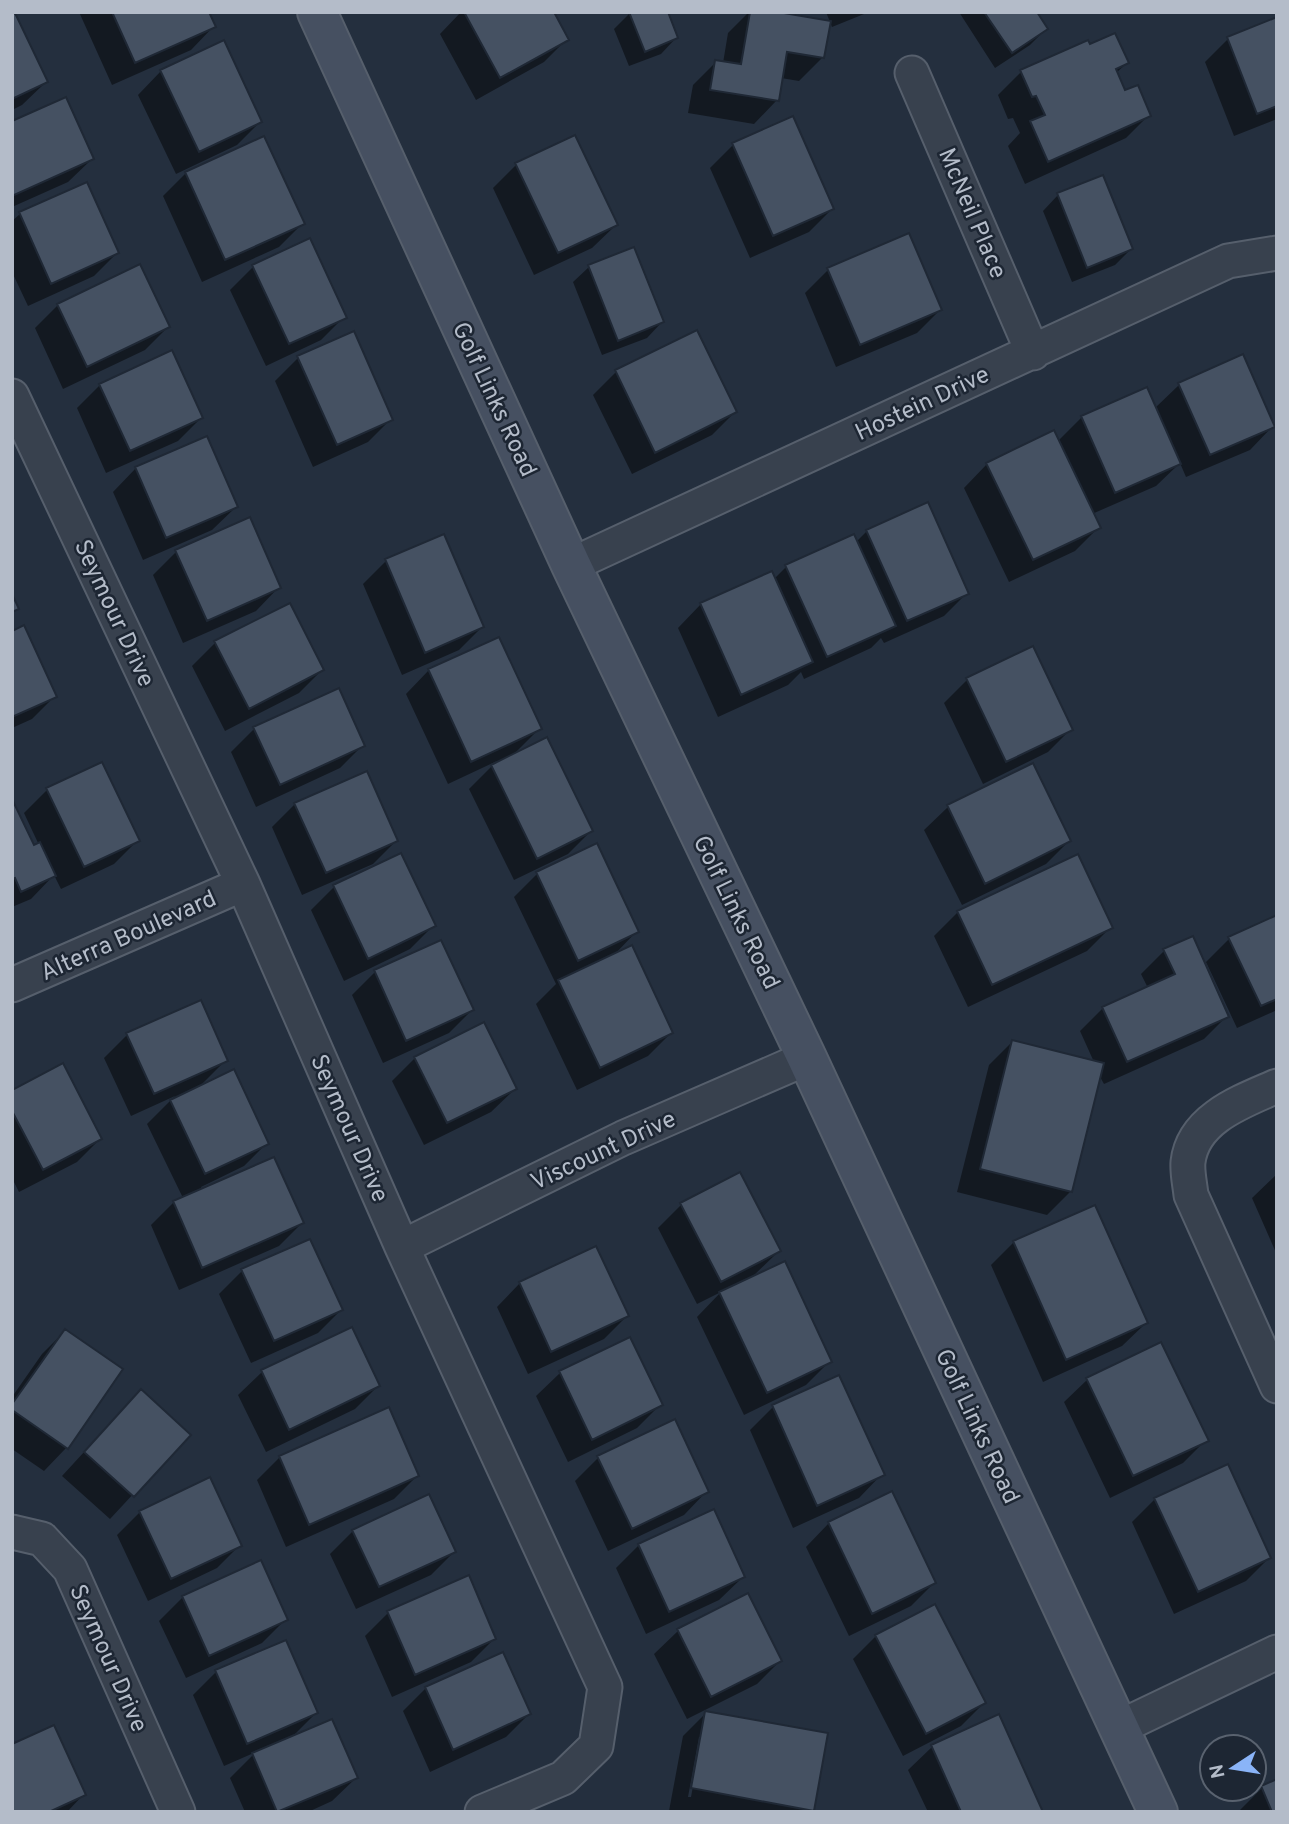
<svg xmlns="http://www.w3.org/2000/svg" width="1289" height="1824" font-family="Overpass,sans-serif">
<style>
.shadow{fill:#0007;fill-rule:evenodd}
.building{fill:#455162;stroke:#1f2835;stroke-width:2}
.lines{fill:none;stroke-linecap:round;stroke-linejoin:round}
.minor-casing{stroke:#565f6c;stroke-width:37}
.secondary-casing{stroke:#565f6c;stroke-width:42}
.minor{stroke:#38414e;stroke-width:33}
.secondary{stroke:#465061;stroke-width:38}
.labels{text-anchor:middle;stroke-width:5;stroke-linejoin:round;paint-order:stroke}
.street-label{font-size:24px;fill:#b4bcc9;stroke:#1d2633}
</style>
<rect width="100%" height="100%" fill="#242f3e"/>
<path class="shadow" d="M 79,12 L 207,12 L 214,26 L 191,50 L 112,85 Z
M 461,12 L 552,12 L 567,39 L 544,62 L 476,100 L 440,34 Z
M 749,12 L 768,12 L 823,57 L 799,81 L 781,78 L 777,100 L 754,124 L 688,113 L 693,85 L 716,62 L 723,63 L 728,33 Z
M 826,12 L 869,12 L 832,27 Z
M 959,12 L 1035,12 L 1046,29 L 1030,45 L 995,68 Z
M 630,13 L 676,38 L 661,54 L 629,66 L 614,29 Z
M 12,16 L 46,82 L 22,105 L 12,110 Z
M 1277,19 L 1277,119 L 1234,136 L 1205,62 L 1228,39 Z
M 1087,42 L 1089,47 L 1127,63 L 1116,73 L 1124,93 L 1149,115 L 1126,138 L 1025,184 L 1008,146 L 1020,133 L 1013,118 L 1008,119 L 998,95 L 1021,72 Z
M 161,71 L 260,122 L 237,145 L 176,174 L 138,95 Z
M 12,123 L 92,159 L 68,182 L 12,207 Z
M 733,145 L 832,209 L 809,232 L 750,258 L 710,168 Z
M 516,165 L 616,225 L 592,248 L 534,275 L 493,188 Z
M 186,173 L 302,224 L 279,247 L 202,282 L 163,196 Z
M 86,184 L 117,253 L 94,276 L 28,306 L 12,272 L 12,221 L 20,214 Z
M 1058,195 L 1131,249 L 1115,265 L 1072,282 L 1043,211 Z
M 633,249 L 662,322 L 647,338 L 602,355 L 573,282 L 589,267 Z
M 253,267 L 344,317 L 321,340 L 266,366 L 230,290 Z
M 828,270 L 940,310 L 917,333 L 836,367 L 805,293 Z
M 58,305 L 168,327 L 145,350 L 63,389 L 35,328 Z
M 353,333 L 391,419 L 368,442 L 313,467 L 275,381 L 298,358 Z
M 616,372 L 735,412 L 712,435 L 632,474 L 593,395 Z
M 100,385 L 201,418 L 178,441 L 106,473 L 77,408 Z
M 1179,385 L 1273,426 L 1250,450 L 1186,477 L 1180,463 L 1156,486 L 1092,514 L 1098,528 L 1075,551 L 1009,582 L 964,488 L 987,464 L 1057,442 L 1082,417 L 1155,408 Z
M 136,468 L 236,507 L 212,530 L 143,560 L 113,492 Z
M 867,531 L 967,593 L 944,616 L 884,643 L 881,638 L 871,648 L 804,679 L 801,672 L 788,685 L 718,717 L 678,628 L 701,604 L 774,579 L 786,567 L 856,542 Z
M 176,552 L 279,587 L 256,611 L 183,643 L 153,575 Z
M 386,561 L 482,627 L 459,650 L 402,675 L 363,584 Z
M 12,633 L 55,696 L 32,719 L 12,728 Z
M 215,643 L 322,670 L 299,693 L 225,731 L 192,666 Z
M 429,670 L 539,729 L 513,755 L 591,831 L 568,854 L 514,880 L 469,789 L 497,761 L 448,784 L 406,694 Z
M 967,680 L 1071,729 L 1048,752 L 983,784 L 944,703 Z
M 254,729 L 363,745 L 340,768 L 256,807 L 231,752 Z
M 1032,765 L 1069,841 L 1046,864 L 962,905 L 924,830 L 948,807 Z
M 47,790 L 137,841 L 114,864 L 61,889 L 54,875 L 31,899 L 12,907 L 12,803 L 33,848 L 39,845 L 24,813 Z
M 295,804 L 396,841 L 373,864 L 302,895 L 272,827 Z
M 1077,856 L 1111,927 L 1087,951 L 968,1007 L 934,936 L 958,912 Z
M 537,874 L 637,931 L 614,955 L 671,1033 L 648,1056 L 577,1090 L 536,1004 L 556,984 L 514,897 Z
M 334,887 L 433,926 L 410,949 L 344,981 L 311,910 Z
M 1277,917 L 1277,1010 L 1237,1028 L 1206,962 L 1229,939 Z
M 1164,951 L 1227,1016 L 1204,1039 L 1104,1084 L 1099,1075 L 1071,1191 L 1047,1215 L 957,1192 L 989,1065 L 1012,1042 L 1094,1062 L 1080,1031 L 1103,1008 L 1148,988 L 1141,974 Z
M 375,972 L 472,1010 L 449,1033 L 383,1063 L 352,995 Z
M 127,1035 L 226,1060 L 199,1087 L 267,1143 L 244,1166 L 201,1187 L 202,1190 L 302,1223 L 279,1246 L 179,1290 L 151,1225 L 174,1202 L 183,1198 L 147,1124 L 175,1096 L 131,1116 L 104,1058 Z
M 415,1058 L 515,1089 L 491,1112 L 424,1145 L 392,1081 Z
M 12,1092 L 100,1139 L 77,1162 L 19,1192 L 12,1178 Z
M 1277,1174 L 1277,1255 L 1252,1198 Z
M 681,1205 L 779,1251 L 751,1278 L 829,1362 L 806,1385 L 744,1415 L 697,1317 L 721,1292 L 697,1304 L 658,1228 Z
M 1014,1242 L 1146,1323 L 1122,1346 L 1043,1382 L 991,1265 Z
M 242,1271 L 341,1310 L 318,1333 L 251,1363 L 219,1294 Z
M 520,1283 L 627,1316 L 604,1339 L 528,1374 L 497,1307 Z
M 351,1329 L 378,1386 L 355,1409 L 266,1452 L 238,1395 L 262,1372 Z
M 65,1331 L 67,1447 L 44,1471 L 12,1449 L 12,1397 L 42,1354 Z
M 629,1339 L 660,1405 L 637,1428 L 568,1462 L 536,1396 L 560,1373 Z
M 1088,1379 L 1206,1440 L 1183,1463 L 1110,1498 L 1064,1402 Z
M 773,1407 L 882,1474 L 859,1498 L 793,1528 L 750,1430 Z
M 118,1415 L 188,1435 L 110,1519 L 62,1476 Z
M 280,1457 L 417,1476 L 394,1499 L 286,1547 L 257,1480 Z
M 598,1458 L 707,1491 L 684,1515 L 608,1551 L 575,1481 Z
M 1155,1499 L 1269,1558 L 1246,1581 L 1174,1614 L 1132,1522 Z
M 140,1512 L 240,1545 L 217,1568 L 148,1601 L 117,1535 Z
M 829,1523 L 934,1583 L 911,1606 L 849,1636 L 806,1547 Z
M 353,1531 L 454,1552 L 431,1575 L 356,1609 L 330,1554 Z
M 639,1545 L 743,1577 L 719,1600 L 646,1634 L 616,1568 Z
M 747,1596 L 780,1661 L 757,1684 L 687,1719 L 654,1654 L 678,1631 Z
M 183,1597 L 285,1620 L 262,1643 L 186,1678 L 159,1621 Z
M 388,1613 L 494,1639 L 471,1662 L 392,1697 L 365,1636 Z
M 876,1636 L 984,1703 L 961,1726 L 903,1756 L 853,1659 Z
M 216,1672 L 316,1713 L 290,1739 L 356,1778 L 332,1801 L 308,1812 L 245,1812 L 230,1778 L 256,1752 L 224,1766 L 193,1695 Z
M 426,1688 L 529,1714 L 506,1737 L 430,1772 L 403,1711 Z
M 706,1713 L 813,1810 L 811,1812 L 669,1811 L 683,1736 ZM 699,1737 L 702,1737 L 691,1797 L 688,1797 Z
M 998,1716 L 1041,1812 L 928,1812 L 908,1770 L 932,1747 Z
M 1262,1788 L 1277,1812 L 1239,1812 L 1239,1811 Z
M 84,1794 L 67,1812 L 12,1812 Z"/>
<path class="building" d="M 112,12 L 209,12 L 216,27 L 135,63 Z
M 464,12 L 554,12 L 569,40 L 500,78 Z
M 629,12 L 668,12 L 678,38 L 645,52 Z
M 750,12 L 778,12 L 831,21 L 824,58 L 787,52 L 779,101 L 710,90 L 715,60 L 741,64 Z
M 984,12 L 1037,12 L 1048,29 L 1012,53 Z
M 15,13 L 48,82 L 12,99 L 12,14 Z
M 1277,17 L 1277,106 L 1257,114 L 1227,37 Z
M 1115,33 L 1129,63 L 1116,69 L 1125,90 L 1138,85 L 1151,116 L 1048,162 L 1030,121 L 1045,115 L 1036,96 L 1032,97 L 1020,70 L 1088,40 L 1090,44 Z
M 224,40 L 262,122 L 199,152 L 160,70 Z
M 66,97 L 94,159 L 12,196 L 12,121 Z
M 793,116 L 834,209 L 773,236 L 732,143 Z
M 575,135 L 618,225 L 558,253 L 515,163 Z
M 264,136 L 305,224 L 225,260 L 185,172 Z
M 1103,175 L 1133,249 L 1087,268 L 1057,193 Z
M 87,182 L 119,253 L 51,284 L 19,212 Z
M 909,233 L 942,310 L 860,345 L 827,268 Z
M 310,238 L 347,318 L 289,344 L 252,265 Z
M 634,247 L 664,322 L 618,341 L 588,265 Z
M 140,264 L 170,327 L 87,367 L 57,304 Z
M 697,330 L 737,412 L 655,453 L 615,370 Z
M 354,331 L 393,420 L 337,445 L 297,356 Z
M 172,350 L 203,418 L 130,451 L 99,384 Z
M 1243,354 L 1275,427 L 1210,455 L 1178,383 Z
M 1147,387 L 1181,464 L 1115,493 L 1081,416 Z
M 1054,430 L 1101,528 L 1033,560 L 986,463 Z
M 207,436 L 238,507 L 166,538 L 135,467 Z
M 928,502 L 969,594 L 907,621 L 866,530 Z
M 250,517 L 281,588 L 207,621 L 175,550 Z
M 444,534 L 484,627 L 425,653 L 385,559 Z
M 854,534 L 896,626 L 827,657 L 785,565 Z
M 772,571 L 813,662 L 741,695 L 700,603 Z
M 12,594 L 19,609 L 12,612 Z
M 290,603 L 324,670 L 249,709 L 214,641 Z
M 24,625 L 57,697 L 12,717 L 12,631 Z
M 499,637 L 542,729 L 471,762 L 428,669 Z
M 1033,646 L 1073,730 L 1006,762 L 966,678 Z
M 339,688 L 365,746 L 280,785 L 253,727 Z
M 547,737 L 593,831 L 537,859 L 491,765 Z
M 102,762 L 140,841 L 84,867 L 46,788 Z
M 1033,763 L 1071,841 L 985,884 L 947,805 Z
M 367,771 L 398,841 L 326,873 L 294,803 Z
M 12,799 L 34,845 L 40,842 L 56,876 L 21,892 L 15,878 L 12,879 Z
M 597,843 L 639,932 L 578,961 L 536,872 Z
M 401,853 L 436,926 L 368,959 L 333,885 Z
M 1078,854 L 1113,928 L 992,985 L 957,911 Z
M 1277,915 L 1277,999 L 1261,1006 L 1228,937 Z
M 1193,936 L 1229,1017 L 1127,1062 L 1102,1007 L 1175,974 L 1163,949 Z
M 441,940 L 474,1010 L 406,1041 L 374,970 Z
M 632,945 L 673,1033 L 600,1068 L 558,980 Z
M 201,1000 L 228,1061 L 154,1094 L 126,1033 Z
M 484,1022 L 517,1089 L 447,1123 L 414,1057 Z
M 1012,1040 L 1104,1063 L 1072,1192 L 980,1169 Z
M 63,1063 L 102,1139 L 43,1170 L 12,1111 L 12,1090 Z
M 234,1069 L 269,1144 L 205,1174 L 170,1100 Z
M 274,1157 L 304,1223 L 202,1268 L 173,1201 Z
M 740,1172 L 781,1251 L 721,1282 L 680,1203 Z
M 1095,1205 L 1148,1323 L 1066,1360 L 1013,1241 Z
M 310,1239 L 343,1310 L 274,1341 L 241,1269 Z
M 596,1246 L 629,1316 L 551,1352 L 519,1282 Z
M 785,1261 L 832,1362 L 767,1393 L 719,1292 Z
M 352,1327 L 380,1386 L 289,1430 L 261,1370 Z
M 65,1329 L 123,1369 L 68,1449 L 12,1410 L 12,1404 Z
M 630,1337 L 663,1405 L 592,1440 L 559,1371 Z
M 1161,1342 L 1209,1441 L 1133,1476 L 1086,1378 Z
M 839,1375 L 885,1475 L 817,1506 L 772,1405 Z
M 141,1389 L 191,1435 L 134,1497 L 84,1452 Z
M 389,1407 L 419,1476 L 309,1525 L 279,1456 Z
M 675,1419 L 709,1492 L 632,1529 L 597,1456 Z
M 1228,1464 L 1271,1558 L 1198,1592 L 1154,1498 Z
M 210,1477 L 242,1546 L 171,1579 L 139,1511 Z
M 892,1491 L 936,1583 L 872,1614 L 828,1522 Z
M 429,1494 L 456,1552 L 379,1587 L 352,1530 Z
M 714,1509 L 745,1577 L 669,1612 L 638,1544 Z
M 261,1560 L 288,1620 L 209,1656 L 182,1596 Z
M 469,1575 L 496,1639 L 415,1675 L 387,1611 Z
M 748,1593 L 782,1661 L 711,1697 L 677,1629 Z
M 935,1604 L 986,1703 L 926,1734 L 875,1635 Z
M 286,1640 L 318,1713 L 247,1744 L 215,1670 Z
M 503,1652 L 531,1714 L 453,1750 L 425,1687 Z
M 705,1711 L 828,1733 L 814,1811 L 691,1788 Z
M 999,1714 L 1043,1812 L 961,1812 L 931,1745 Z
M 332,1719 L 358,1778 L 277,1812 L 252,1753 Z
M 54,1725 L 86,1795 L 49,1812 L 12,1812 L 12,1744 Z
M 1277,1779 L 1277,1812 L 1272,1812 L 1261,1786 Z"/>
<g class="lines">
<g class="minor-casing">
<path id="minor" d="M 912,73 L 1033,353
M 12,396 L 243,884 L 402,1247 L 605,1687 L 596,1746 L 563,1778 L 482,1812
M 571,565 L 1228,261 L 1277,253
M 12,985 L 243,884
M 1277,1086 C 1243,1101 1193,1118 1188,1162 C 1187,1172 1190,1185 1191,1195 L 1277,1386
M 402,1247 L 623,1138 L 807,1058
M 12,1532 L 42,1539 L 70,1569 L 178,1812
M 1118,1728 L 1277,1652"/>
</g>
<g class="secondary-casing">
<path id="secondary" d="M 317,12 L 571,565 L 807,1058 L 1158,1812"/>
</g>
<use href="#minor" class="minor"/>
<use href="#secondary" class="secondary"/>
</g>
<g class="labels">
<g class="street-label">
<text transform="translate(973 213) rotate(67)" y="8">McNeil Place</text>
<text transform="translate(495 399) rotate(65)" y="8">Golf Links Road</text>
<text transform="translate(922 403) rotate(-25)" y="8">Hostein Drive</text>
<text transform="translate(115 613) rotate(65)" y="8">Seymour Drive</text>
<text transform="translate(737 912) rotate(64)" y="8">Golf Links Road</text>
<text transform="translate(128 935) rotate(-24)" y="8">Alterra Boulevard</text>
<text transform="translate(350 1128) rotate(66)" y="8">Seymour Drive</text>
<text transform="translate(603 1150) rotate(-25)" y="8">Viscount Drive</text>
<text transform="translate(978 1426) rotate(65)" y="8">Golf Links Road</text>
<text transform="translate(109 1658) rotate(66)" y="8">Seymour Drive</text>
</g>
</g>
<rect width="1289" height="1824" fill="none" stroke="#b4bcc9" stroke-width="28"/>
<g transform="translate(1233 1768) rotate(258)"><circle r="33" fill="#1d2633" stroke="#59626f" stroke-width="2"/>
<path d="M0-5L12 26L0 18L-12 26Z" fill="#8ab4f8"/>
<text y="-10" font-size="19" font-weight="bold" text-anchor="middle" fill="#b4bcc9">N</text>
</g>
</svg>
